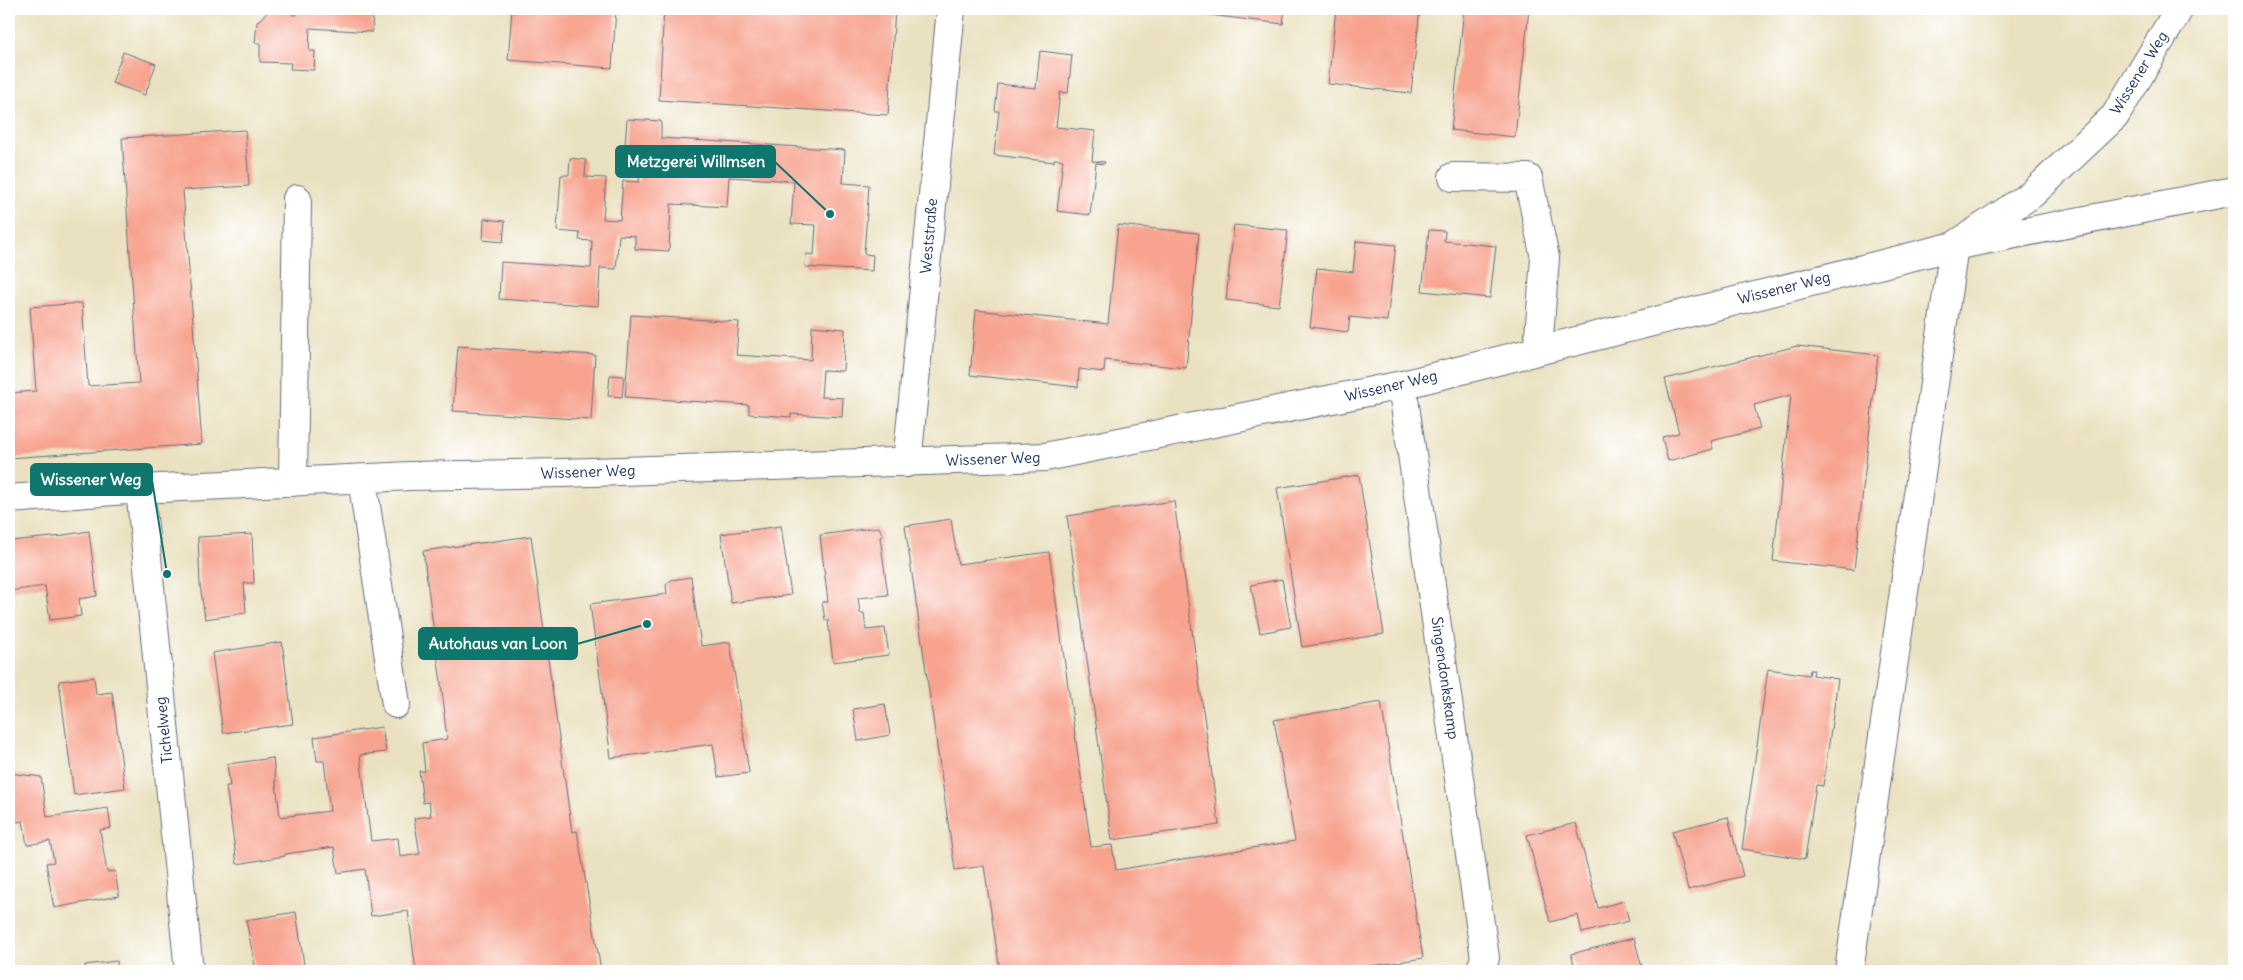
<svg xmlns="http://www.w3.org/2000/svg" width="2243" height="980" font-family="Delius,sans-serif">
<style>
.building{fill:#f7a38e}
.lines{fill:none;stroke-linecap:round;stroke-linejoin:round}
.minor-casing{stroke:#636d80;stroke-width:30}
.minor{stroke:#fff;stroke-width:28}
.labels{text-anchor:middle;stroke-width:5;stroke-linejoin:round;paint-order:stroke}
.street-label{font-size:15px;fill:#1b2f5e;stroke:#fff}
.leader{fill:none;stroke:#0f766e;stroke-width:2}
.callout-dot{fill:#0f766e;stroke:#fff;stroke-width:2}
.callout{fill:#0f766e;stroke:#0f766e;stroke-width:2}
.callout-label{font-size:16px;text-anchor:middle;font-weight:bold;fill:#fff}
</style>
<rect width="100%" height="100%" fill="#fff"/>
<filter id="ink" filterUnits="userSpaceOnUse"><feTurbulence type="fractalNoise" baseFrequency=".02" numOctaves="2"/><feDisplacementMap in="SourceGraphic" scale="10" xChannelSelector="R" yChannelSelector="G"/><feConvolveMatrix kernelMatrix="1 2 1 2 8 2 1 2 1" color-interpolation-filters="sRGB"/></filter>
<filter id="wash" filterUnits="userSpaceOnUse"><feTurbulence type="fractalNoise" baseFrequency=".0096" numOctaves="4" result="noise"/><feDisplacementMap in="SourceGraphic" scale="20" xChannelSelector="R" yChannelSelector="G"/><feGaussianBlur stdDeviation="1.12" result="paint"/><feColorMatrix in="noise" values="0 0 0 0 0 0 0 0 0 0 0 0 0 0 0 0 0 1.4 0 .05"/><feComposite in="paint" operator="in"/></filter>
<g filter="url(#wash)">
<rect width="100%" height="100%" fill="#eae1c0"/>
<g id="blocks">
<path class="building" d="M 271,9 L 293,9 L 292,15 L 297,15 L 297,9 L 373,9 L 372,32 L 310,28 L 309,51 L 315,51 L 314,70 L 290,69 L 291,63 L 260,62 L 260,43 L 255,43 L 257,22 Z
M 512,9 L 616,9 L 612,68 L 508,60 Z
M 664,9 L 895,9 L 888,115 L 659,100 Z
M 1160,9 L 1285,9 L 1283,24 Z
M 1336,9 L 1420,9 L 1411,93 L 1328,84 Z
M 1464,9 L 1529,9 L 1515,137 L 1451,130 Z
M 1040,51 L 1072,55 L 1068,93 L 1060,92 L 1056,127 L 1095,131 L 1092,161 L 1105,162 L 1104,164 L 1096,163 L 1090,215 L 1057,211 L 1063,160 L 1054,159 L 1054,162 L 994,155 L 999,111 L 995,111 L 998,84 L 1036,88 Z
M 123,52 L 156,64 L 145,95 L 112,83 Z
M 627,119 L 661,121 L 661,138 L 845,150 L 843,183 L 869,185 L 864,254 L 873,255 L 872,271 L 805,267 L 806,254 L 814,255 L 816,225 L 791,224 L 794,181 L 729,177 L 727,207 L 671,204 L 669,251 L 635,249 L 635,236 L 619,235 L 616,269 L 600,268 L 598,306 L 499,299 L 501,262 L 591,268 L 592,241 L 579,240 L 580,233 L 557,231 L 561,175 L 569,175 L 570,158 L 586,160 L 585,177 L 606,178 L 603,219 L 620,220 L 623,181 L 639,182 L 640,161 L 624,160 Z
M 245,130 L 249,186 L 183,190 L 202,444 L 9,458 L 9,393 L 36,391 L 30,307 L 82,303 L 88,386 L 139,383 L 122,138 Z
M 484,219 L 505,221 L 503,242 L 483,240 Z
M 1118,225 L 1199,233 L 1186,368 L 1105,360 L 1104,372 L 1079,369 L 1078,387 L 970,375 L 976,310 L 1108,324 Z
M 1234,225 L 1288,230 L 1279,306 L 1226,300 Z
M 1429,230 L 1445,231 L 1444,241 L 1496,246 L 1490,298 L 1422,291 Z
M 1356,241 L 1396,245 L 1387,321 L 1350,317 L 1348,332 L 1310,327 L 1317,268 L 1353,272 Z
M 631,315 L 739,322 L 736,355 L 811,360 L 812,326 L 845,329 L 843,371 L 823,370 L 821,397 L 843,398 L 842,417 L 791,414 L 791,417 L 749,414 L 749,405 L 625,397 Z
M 458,346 L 595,355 L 591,420 L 453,411 Z
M 1797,346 L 1878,355 L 1854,570 L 1773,561 L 1791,395 L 1754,405 L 1760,429 L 1711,441 L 1713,449 L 1668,461 L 1662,437 L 1679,433 L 1665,379 Z
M 610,375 L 624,376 L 622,397 L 608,396 Z
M 1359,475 L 1384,634 L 1302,647 L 1277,488 Z
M 1174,501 L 1219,825 L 1112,840 L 1067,516 Z
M 951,519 L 958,564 L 1049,552 L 1091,847 L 1112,845 L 1116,870 L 1295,841 L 1274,720 L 1381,702 L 1423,958 L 1340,971 L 1000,971 L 984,866 L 955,870 L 905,526 Z
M 781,526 L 791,595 L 731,603 L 721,534 Z
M 879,527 L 883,536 L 880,537 L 888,595 L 858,598 L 860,613 L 864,613 L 866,630 L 885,628 L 889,655 L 833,662 L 828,620 L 825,620 L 822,602 L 828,602 L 820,535 Z
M 89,531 L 97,596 L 79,599 L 81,616 L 50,620 L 45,586 L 9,591 L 9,541 L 64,536 L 64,535 Z
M 252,534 L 254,583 L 244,583 L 246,613 L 205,619 L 200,585 L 198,537 Z
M 531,536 L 572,832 L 577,831 L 601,971 L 416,971 L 408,911 L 371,916 L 365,869 L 338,873 L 334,847 L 285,854 L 285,856 L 237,864 L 226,786 L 230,786 L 227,764 L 273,758 L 280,817 L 330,811 L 324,761 L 317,761 L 314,737 L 382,727 L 386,752 L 360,755 L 371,841 L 398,838 L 400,857 L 420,854 L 414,818 L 431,816 L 429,802 L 423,803 L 419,771 L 425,771 L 422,743 L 447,739 L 444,713 L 445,713 L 423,551 Z
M 691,577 L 701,646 L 730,642 L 749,773 L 718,777 L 713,744 L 611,758 L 590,604 L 667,594 L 666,585 L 671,580 Z
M 1282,579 L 1291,627 L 1260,633 L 1251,585 Z
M 282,642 L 293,724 L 223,733 L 212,653 Z
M 1768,669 L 1809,675 L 1810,670 L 1814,670 L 1813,675 L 1838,679 L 1823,786 L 1816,785 L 1805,859 L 1742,849 Z
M 94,677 L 96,694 L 112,692 L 125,788 L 74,795 L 59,681 Z
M 885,704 L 890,735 L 858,741 L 853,709 Z
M 9,773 L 41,777 L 47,817 L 108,808 L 111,828 L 100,830 L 107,872 L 115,871 L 119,896 L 54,908 L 46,863 L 54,862 L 50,841 L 27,845 L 23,821 L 11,823 L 9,808 Z
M 1728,817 L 1743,876 L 1688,890 L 1672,831 Z
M 1576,823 L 1598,908 L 1624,901 L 1629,921 L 1582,933 L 1578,915 L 1550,922 L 1527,835 Z
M 296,912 L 305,971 L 256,971 L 246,920 Z
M 1634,938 L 1643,971 L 1576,971 L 1571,954 Z
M 117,961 L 118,971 L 86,971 L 85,965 Z"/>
</g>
</g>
<g filter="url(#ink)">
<use href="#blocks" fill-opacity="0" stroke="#636d80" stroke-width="1"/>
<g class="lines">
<g class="minor-casing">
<path id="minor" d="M 1453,177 L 1528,178 L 1545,258 L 1538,350
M 1402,385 L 1485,958 L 1480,971
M 907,463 L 951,9
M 362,479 L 396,704
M 293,482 L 297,199
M 140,489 L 189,971
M 9,499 L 140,489 L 411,476 L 562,473 L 1045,457 L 1402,385 L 1954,246 L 2032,194 L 2115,116 L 2179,9
M 1849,971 L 1954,246 L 2234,191"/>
</g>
<use href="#minor" class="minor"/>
</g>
</g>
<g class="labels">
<g class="street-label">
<text transform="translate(2139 73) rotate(-58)" y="5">Wissener Weg</text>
<text transform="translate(929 236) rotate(-85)" y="5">Weststraße</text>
<text transform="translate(1784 288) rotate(-14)" y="5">Wissener Weg</text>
<text transform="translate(1391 386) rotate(-13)" y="5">Wissener Weg</text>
<text transform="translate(993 459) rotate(-2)" y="5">Wissener Weg</text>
<text transform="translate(588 472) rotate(-2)" y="5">Wissener Weg</text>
<text transform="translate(1445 678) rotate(82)" y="5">Singendonkskamp</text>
<text transform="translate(164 730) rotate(-96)" y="5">Tichelweg</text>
</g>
</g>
<path class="leader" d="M830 214L775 162M167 574L152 480M647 624L577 644"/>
<g class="callout-dot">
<circle cx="830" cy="214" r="5"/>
<circle cx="167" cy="574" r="5"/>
<circle cx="647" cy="624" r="5"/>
</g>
<g class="callout">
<rect x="616" y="146" width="159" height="31" rx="5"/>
<rect x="31" y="464" width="121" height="31" rx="5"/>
<rect x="419" y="628" width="158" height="31" rx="5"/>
</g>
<g class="callout-label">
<text x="696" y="167">Metzgerei Willmsen</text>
<text x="91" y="485">Wissener Weg</text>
<text x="498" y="649">Autohaus van Loon</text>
</g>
<rect width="2243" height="980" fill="none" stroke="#fff" stroke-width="30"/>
</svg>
